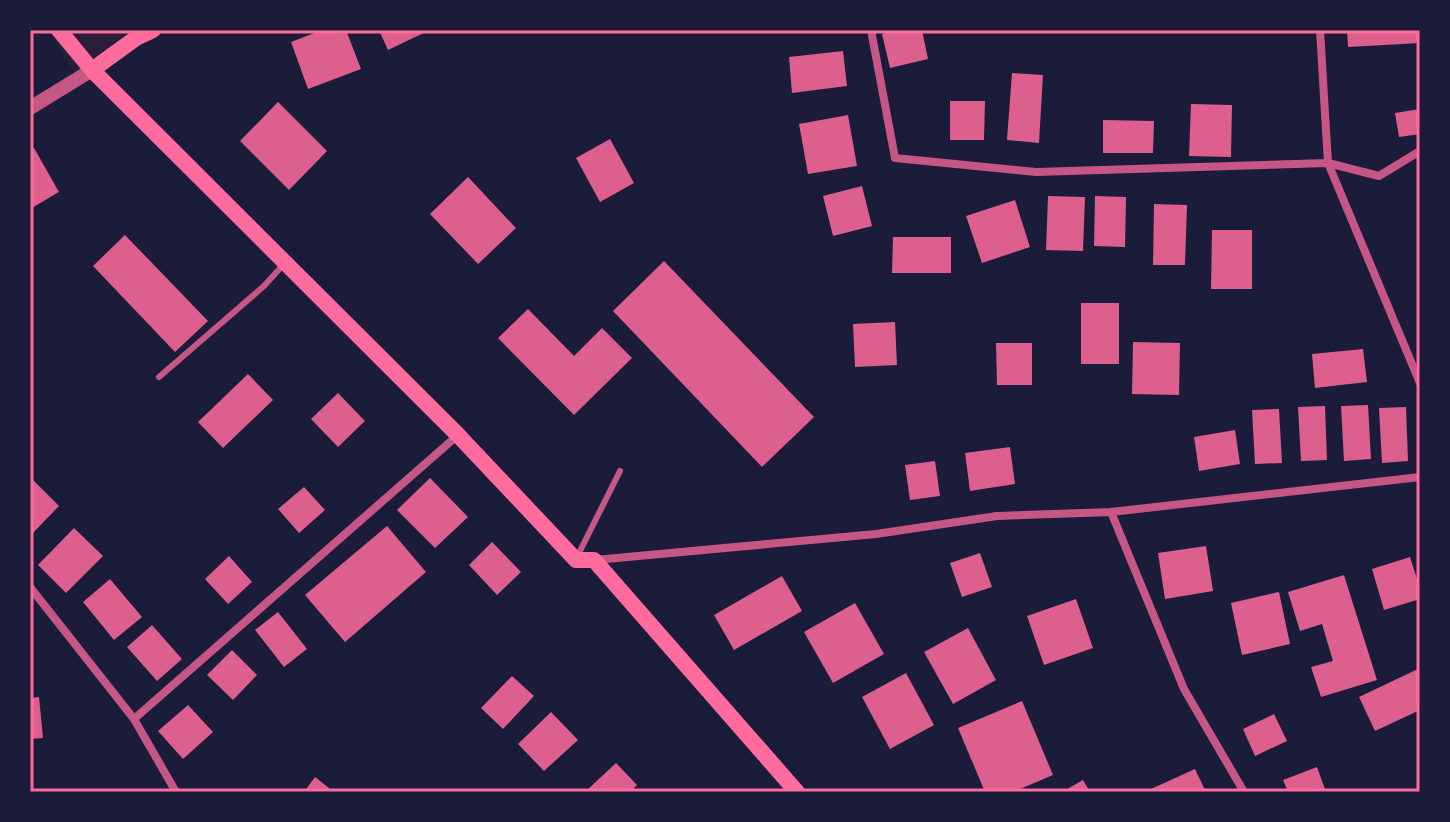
<svg xmlns="http://www.w3.org/2000/svg" width="1450" height="822" font-family="'Open Sans',sans-serif">
<style>
.green{fill:#2a1e3b}
.building{fill:#dd5f8e}
.lines{fill:none;stroke-linecap:round;stroke-linejoin:round}
.service{stroke:#c65784;stroke-width:6}
.minor{stroke:#c65784;stroke-width:8}
.tertiary{stroke:#c65784;stroke-width:14}
.secondary{stroke:#ff6b9d;stroke-width:16}
.neatline{fill:none;stroke:#ff6b9d;stroke-width:3}
</style>
<rect width="100%" height="100%" fill="#1b1b3a"/>
<path class="green" d="M 48,30 L 131,30 L 75,74 Z"/>
<path class="building" d="M 322,30 L 346,30 L 361,69 L 308,89 L 291,42 Z
M 379,30 L 430,30 L 388,50 Z
M 899,30 L 922,30 L 928,59 L 890,68 L 882,34 Z
M 1347,30 L 1420,30 L 1420,43 L 1348,47 Z
M 843,51 L 847,86 L 792,93 L 789,57 Z
M 1012,73 L 1043,75 L 1039,143 L 1007,140 Z
M 950,101 L 985,101 L 984,140 L 950,140 Z
M 278,102 L 327,151 L 289,190 L 240,141 Z
M 1191,104 L 1232,105 L 1231,157 L 1189,156 Z
M 1420,109 L 1420,134 L 1399,137 L 1395,113 Z
M 848,115 L 857,166 L 808,174 L 799,124 Z
M 1103,120 L 1154,121 L 1153,153 L 1103,153 Z
M 610,139 L 634,183 L 600,202 L 576,158 Z
M 34,148 L 59,192 L 30,209 L 30,151 Z
M 468,177 L 516,228 L 478,264 L 430,214 Z
M 862,186 L 872,226 L 833,236 L 823,196 Z
M 1048,196 L 1085,197 L 1083,251 L 1046,250 Z
M 1095,196 L 1126,197 L 1125,247 L 1094,246 Z
M 1015,200 L 1030,247 L 982,263 L 966,216 Z
M 1154,204 L 1187,205 L 1185,265 L 1153,265 Z
M 1212,230 L 1252,230 L 1252,289 L 1211,289 Z
M 125,235 L 208,321 L 175,352 L 93,266 Z
M 893,237 L 951,237 L 951,273 L 892,273 Z
M 664,261 L 814,417 L 762,467 L 613,311 Z
M 1081,303 L 1119,303 L 1119,364 L 1081,364 Z
M 528,309 L 574,356 L 602,328 L 632,358 L 574,415 L 498,338 Z
M 895,322 L 897,365 L 855,367 L 853,324 Z
M 1133,342 L 1180,343 L 1179,395 L 1132,394 Z
M 996,343 L 1032,343 L 1032,385 L 997,385 Z
M 1363,349 L 1367,382 L 1315,388 L 1312,354 Z
M 248,374 L 273,400 L 223,448 L 198,422 Z
M 338,393 L 365,421 L 338,447 L 311,419 Z
M 1368,405 L 1371,459 L 1344,461 L 1341,406 Z
M 1325,406 L 1327,460 L 1301,461 L 1298,407 Z
M 1406,407 L 1408,461 L 1382,463 L 1379,408 Z
M 1279,409 L 1282,463 L 1255,464 L 1252,410 Z
M 1235,430 L 1240,464 L 1199,471 L 1194,437 Z
M 1010,447 L 1015,484 L 970,491 L 965,453 Z
M 935,461 L 940,496 L 910,500 L 905,465 Z
M 30,477 L 59,506 L 30,536 Z
M 430,478 L 468,517 L 435,548 L 397,510 Z
M 304,487 L 325,510 L 299,533 L 278,509 Z
M 387,526 L 426,572 L 345,642 L 305,595 Z
M 74,528 L 103,556 L 66,593 L 38,565 Z
M 492,542 L 521,572 L 497,595 L 469,565 Z
M 1206,546 L 1213,591 L 1165,599 L 1158,553 Z
M 980,553 L 992,587 L 962,597 L 950,563 Z
M 229,556 L 252,582 L 228,604 L 205,579 Z
M 1410,557 L 1420,588 L 1420,599 L 1384,610 L 1372,569 Z
M 1344,575 L 1377,680 L 1321,697 L 1311,667 L 1333,661 L 1322,624 L 1300,631 L 1288,592 Z
M 782,576 L 802,611 L 734,650 L 714,615 Z
M 110,579 L 142,617 L 114,640 L 83,602 Z
M 1279,592 L 1290,644 L 1242,655 L 1231,603 Z
M 1076,599 L 1093,648 L 1044,665 L 1027,616 Z
M 855,603 L 884,654 L 833,683 L 804,632 Z
M 278,612 L 307,649 L 284,667 L 255,630 Z
M 152,625 L 182,659 L 157,681 L 127,647 Z
M 968,628 L 996,680 L 953,704 L 924,652 Z
M 232,650 L 257,675 L 233,700 L 207,675 Z
M 1420,668 L 1420,710 L 1375,731 L 1359,697 Z
M 906,673 L 934,725 L 890,749 L 862,697 Z
M 512,676 L 534,696 L 503,729 L 481,708 Z
M 39,697 L 43,738 L 30,739 L 30,698 Z
M 1022,701 L 1053,775 L 1013,792 L 985,792 L 958,728 Z
M 188,705 L 213,732 L 183,759 L 158,731 Z
M 551,712 L 578,740 L 544,771 L 518,744 Z
M 1274,714 L 1287,741 L 1255,756 L 1243,729 Z
M 616,763 L 637,785 L 630,792 L 585,792 Z
M 1317,767 L 1326,792 L 1288,792 L 1283,780 Z
M 1195,769 L 1206,792 L 1152,792 L 1151,789 Z
M 315,777 L 334,792 L 304,792 Z
M 1083,780 L 1090,792 L 1062,792 Z"/>
<g class="lines">
<path class="service" d="M 159,377 L 264,286 L 283,265
M 577,557 L 620,471"/>
<path class="minor" d="M 871,30 L 895,158 L 1036,172 L 1328,163 L 1379,176 L 1420,151
M 1320,30 L 1328,163 L 1420,383
M 1111,512 L 1184,689 L 1244,792
M 595,560 L 876,534 L 997,516 L 1111,512 L 1420,477
M 30,587 L 134,719 L 176,792
M 134,719 L 458,435"/>
<path class="tertiary" d="M 30,108 L 92,70"/>
<path class="secondary" d="M 59,30 L 92,70 L 458,435 L 576,560 L 594,560 L 797,792
M 92,70 L 136,38 L 153,30"/>
</g>
<rect width="1450" height="822" fill="none" stroke="#1b1b3a" stroke-width="64"/>
<rect x="32" y="32" width="1386" height="758" class="neatline"/>
</svg>
